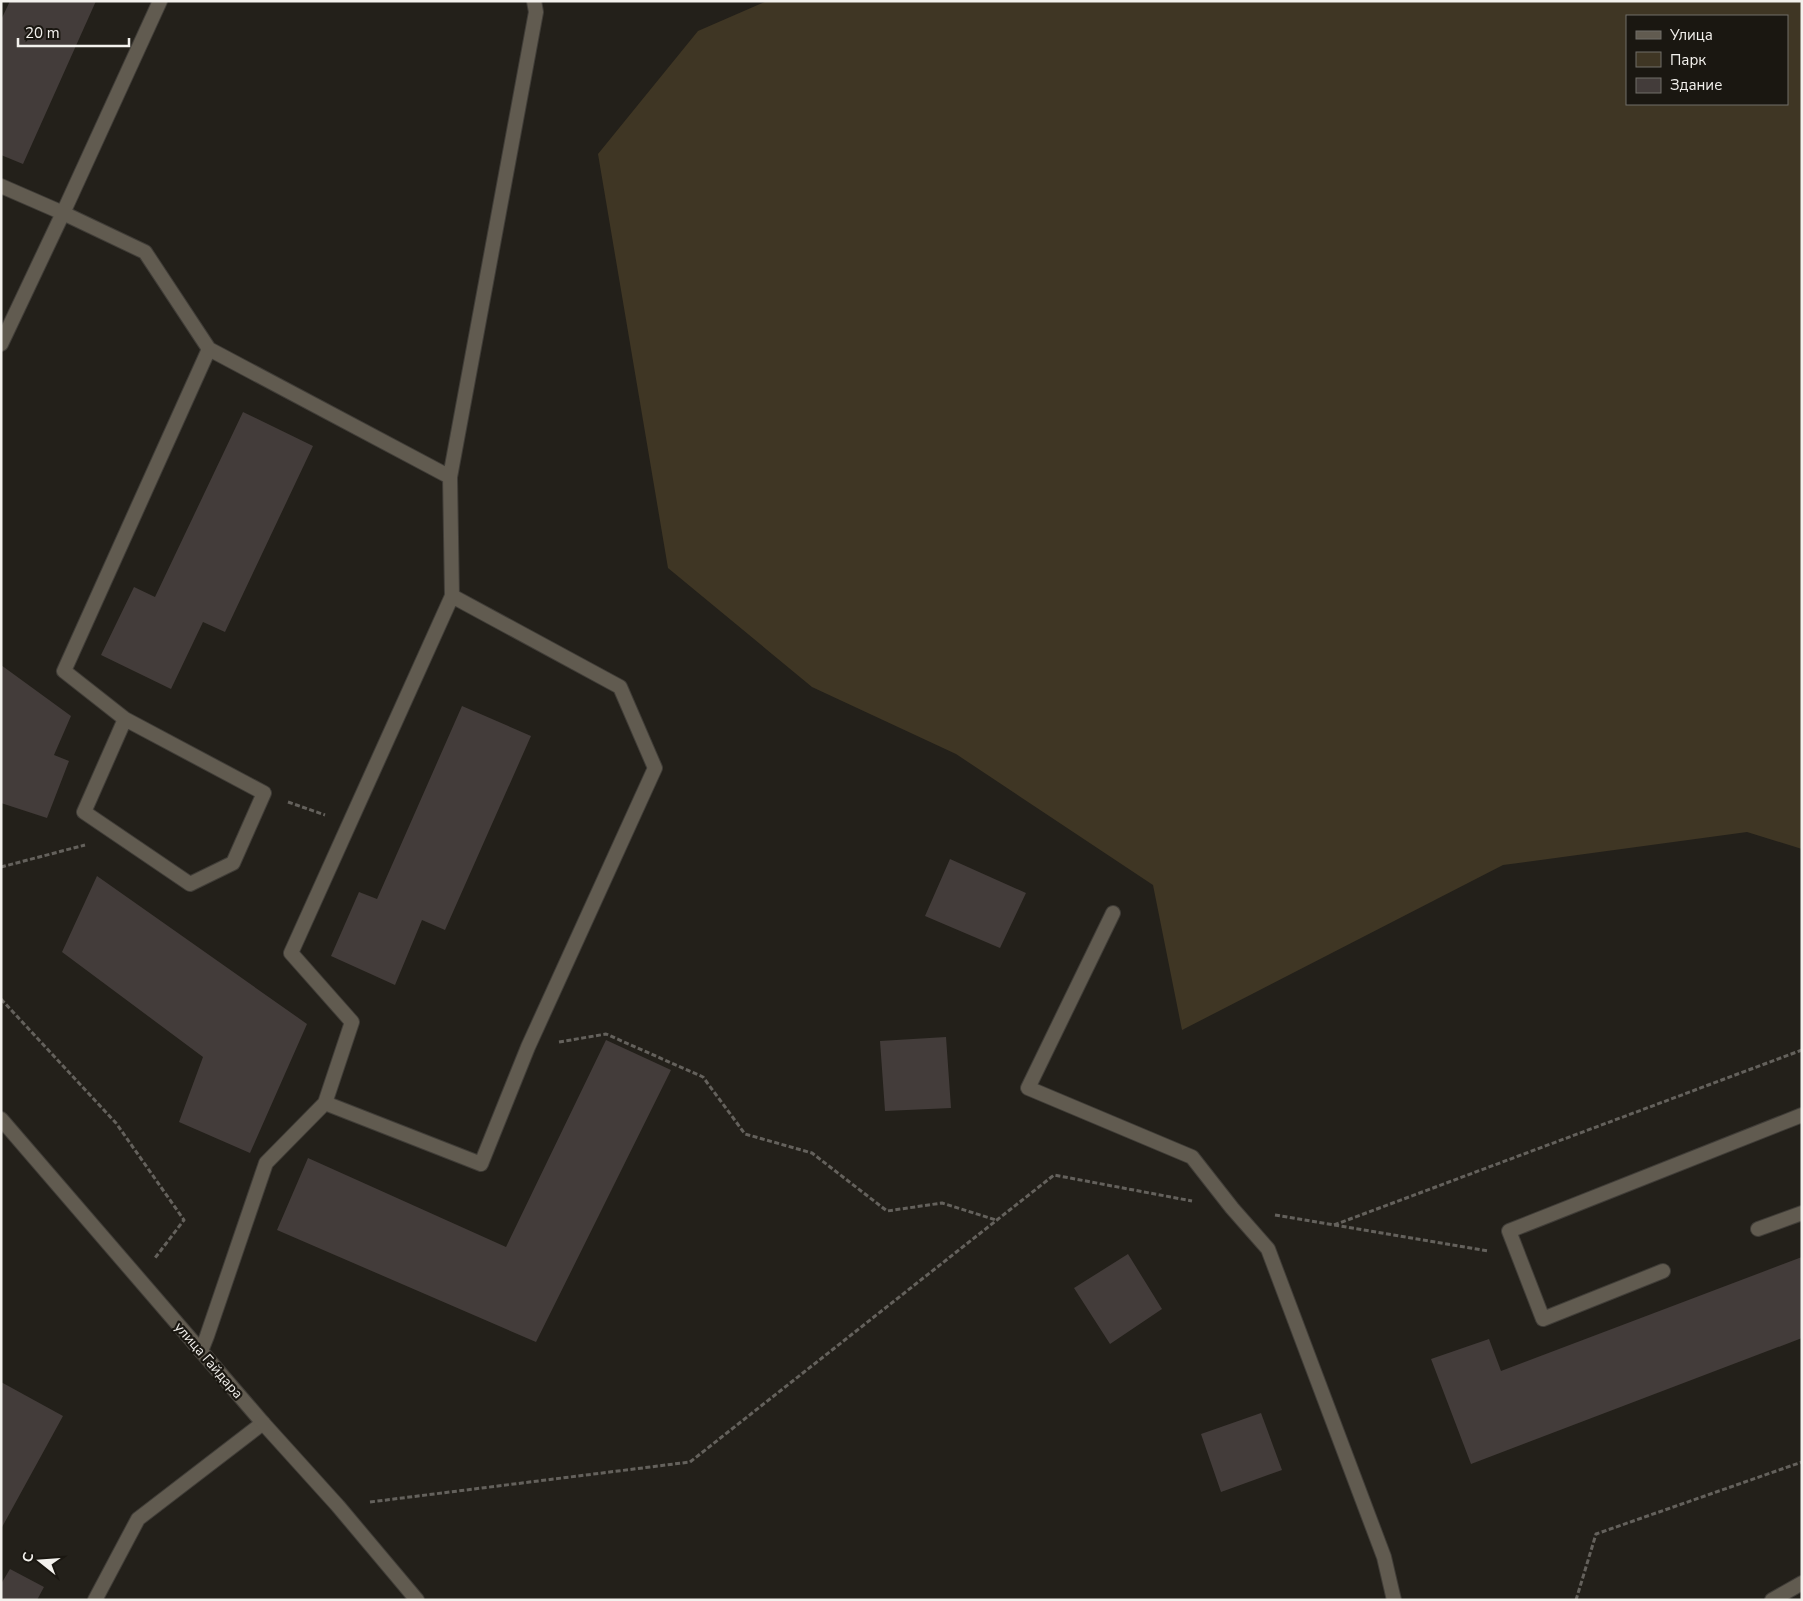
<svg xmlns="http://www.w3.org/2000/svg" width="1803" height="1601" font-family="'Nunito Sans',sans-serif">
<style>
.green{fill:#3f3624;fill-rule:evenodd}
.building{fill:#433c3a}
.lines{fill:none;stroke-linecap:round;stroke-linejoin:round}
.service-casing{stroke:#403d38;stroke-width:16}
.minor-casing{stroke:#403d38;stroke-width:16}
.tertiary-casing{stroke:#403d38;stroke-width:16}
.path{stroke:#64615c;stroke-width:3;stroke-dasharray:5 2.5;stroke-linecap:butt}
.service{stroke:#615b50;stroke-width:14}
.minor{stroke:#615b50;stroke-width:14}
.tertiary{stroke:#615b50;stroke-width:14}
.labels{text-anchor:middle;stroke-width:4.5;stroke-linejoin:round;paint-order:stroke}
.street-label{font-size:14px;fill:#f3f1ed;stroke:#1a1711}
</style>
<rect width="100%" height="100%" fill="#23201a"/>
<path class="green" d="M 767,1 L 1802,1 L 1802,849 L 1747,832 L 1503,865 L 1182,1030 L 1153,885 L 956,754 L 812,687 L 668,568 L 598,154 L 698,31 ZM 1627,16 L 1787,16 L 1787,104 L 1627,104 Z"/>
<path class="building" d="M 10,1 L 96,1 L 23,164 L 1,155 L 1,20 Z
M 243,412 L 313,446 L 225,632 L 203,622 L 171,689 L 101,655 L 134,587 L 155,597 Z
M 1,665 L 71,716 L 54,755 L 69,761 L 47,818 L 1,803 Z
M 462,706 L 531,736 L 445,930 L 422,920 L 395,985 L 331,956 L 359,892 L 377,899 Z
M 950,859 L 1026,893 L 1000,948 L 925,916 Z
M 97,876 L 307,1024 L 250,1153 L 179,1122 L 203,1057 L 62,952 Z
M 946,1037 L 951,1108 L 885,1111 L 880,1041 Z
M 606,1040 L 671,1070 L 536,1342 L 277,1230 L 308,1158 L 506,1247 Z
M 1128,1254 L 1162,1309 L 1110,1344 L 1074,1288 Z
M 1802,1257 L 1802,1338 L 1471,1464 L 1431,1359 L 1489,1339 L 1501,1371 Z
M 1,1382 L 63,1416 L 1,1529 Z
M 1261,1413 L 1282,1470 L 1221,1492 L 1201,1434 Z
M 10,1569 L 44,1587 L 37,1600 L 1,1600 L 1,1584 Z"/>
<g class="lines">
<g class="service-casing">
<path id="service" d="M 1,186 L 63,213 L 160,1
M 1,344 L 63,213 L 145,252 L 209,349 L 64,671 L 125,719 L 84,812 L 190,884 L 233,863 L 264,793 L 125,719
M 209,349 L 450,477 L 452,596
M 450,477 L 536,12 L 534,1
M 1113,913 L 1028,1088 L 1192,1157 L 1232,1208 L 1268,1249 L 1384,1557 L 1394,1600
M 1758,1229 L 1802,1213
M 1663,1271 L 1543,1319 L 1509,1231 L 1802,1115
M 201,1351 L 207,1336 L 266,1163 L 325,1103 L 481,1164 L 528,1047 L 655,768 L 620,687 L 452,596 L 291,953 L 352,1022 L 325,1103
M 95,1600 L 138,1519 L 263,1423"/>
</g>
<g class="minor-casing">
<path id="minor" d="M 1,1119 L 263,1423 L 338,1506 L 417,1600"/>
</g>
<g class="tertiary-casing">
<path id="tertiary" d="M 1772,1600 L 1802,1583"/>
</g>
<path class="path" d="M 288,802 L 325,815
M 1,867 L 85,845
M 1,999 L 116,1123 L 184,1220 L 155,1258
M 559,1042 L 606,1034 L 703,1077 L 745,1134 L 812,1153 L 887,1211 L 942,1203 L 996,1220
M 1275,1215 L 1488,1251
M 1334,1225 L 1802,1050
M 370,1502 L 690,1462 L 1054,1175 L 1192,1201
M 1576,1600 L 1596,1534 L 1802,1462"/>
<use href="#service" class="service"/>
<use href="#minor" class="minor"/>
<use href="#tertiary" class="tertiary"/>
</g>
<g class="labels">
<g class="street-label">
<text transform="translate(209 1360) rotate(49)" y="5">улица Гайдара</text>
</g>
</g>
<rect width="1803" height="1601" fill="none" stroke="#f3f1ed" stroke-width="5"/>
<rect x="1626" y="15" width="162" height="90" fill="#1a1711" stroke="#716e69"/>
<rect x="1636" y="31" width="25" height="8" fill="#615b50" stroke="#716e69"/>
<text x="1670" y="40" font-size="15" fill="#f3f1ed">Улица</text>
<rect x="1636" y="52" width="25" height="15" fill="#3f3624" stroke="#716e69"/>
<text x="1670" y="65" font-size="15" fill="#f3f1ed">Парк</text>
<rect x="1636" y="78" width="25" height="15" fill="#433c3a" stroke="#716e69"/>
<text x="1670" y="90" font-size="15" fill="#f3f1ed">Здание</text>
<g transform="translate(40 1561) rotate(287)" stroke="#1a1711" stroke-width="4" paint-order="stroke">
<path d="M0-4L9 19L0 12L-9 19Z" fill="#f3f1ed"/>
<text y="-8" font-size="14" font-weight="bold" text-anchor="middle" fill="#f3f1ed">С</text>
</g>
<path d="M18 38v8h111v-8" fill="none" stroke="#f3f1ed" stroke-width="2.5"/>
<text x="25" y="38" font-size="15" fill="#f3f1ed" stroke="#1a1711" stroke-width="4" paint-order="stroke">20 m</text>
</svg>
